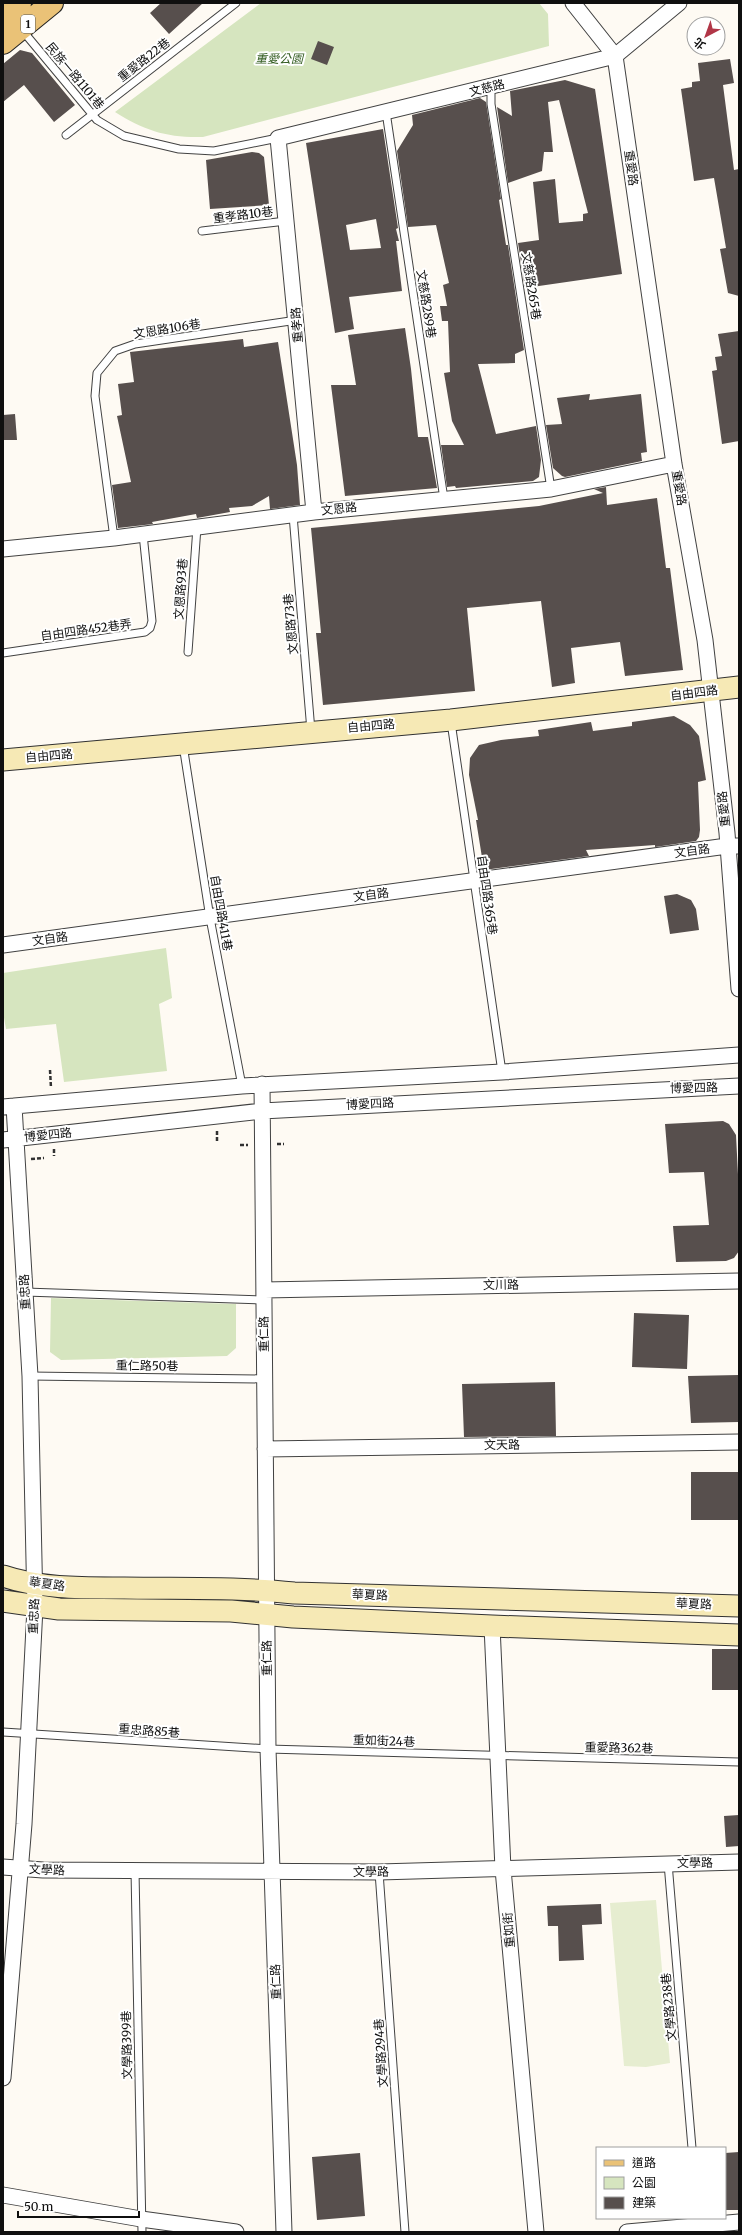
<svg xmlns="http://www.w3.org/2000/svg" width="742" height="2235" font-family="Merriweather,'Noto Sans TC',serif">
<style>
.green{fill:#d6e5bf}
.pitch{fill:#e6edd0}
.building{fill:#574f4d;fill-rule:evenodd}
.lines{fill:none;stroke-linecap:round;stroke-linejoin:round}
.lane-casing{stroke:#424242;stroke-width:9}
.street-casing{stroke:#424242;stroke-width:17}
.secondary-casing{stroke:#313131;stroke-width:23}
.primary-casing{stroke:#202020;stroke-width:24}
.path{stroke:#313131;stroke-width:2.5;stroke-dasharray:4 2;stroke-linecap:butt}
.lane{stroke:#fff;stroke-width:7}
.street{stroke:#fff;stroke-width:15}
.secondary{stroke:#f6e9b5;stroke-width:21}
.primary{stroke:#eac277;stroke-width:22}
.labels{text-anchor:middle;stroke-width:4;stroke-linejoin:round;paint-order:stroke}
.shield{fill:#fff;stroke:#575757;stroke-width:1}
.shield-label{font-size:11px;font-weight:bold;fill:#0f0f0f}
.park-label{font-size:12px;font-style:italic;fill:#386026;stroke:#fff}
.street-label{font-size:12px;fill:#0f0f0f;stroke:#fff}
</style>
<rect width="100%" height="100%" fill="#fefaf3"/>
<path class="green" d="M 261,3 L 539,3 L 548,14 L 549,46 L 203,137 C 168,138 145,131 115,112 Z
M 166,948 L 172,998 L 159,1004 L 167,1071 L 64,1082 L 56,1024 L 6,1029 L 3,1012 L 3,973 Z
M 51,1298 L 236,1304 L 236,1348 L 227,1356 L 61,1360 L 50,1352 Z"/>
<path class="pitch" d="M 656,1900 L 670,2063 L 646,2067 L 624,2066 L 610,1903 Z"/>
<path class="building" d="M 161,3 L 203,3 L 169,34 L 150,13 Z
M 318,41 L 334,47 L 327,65 L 311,59 Z
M 20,50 L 32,53 L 75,105 L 54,122 L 24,85 L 3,102 L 3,64 Z
M 730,59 L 734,83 L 723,85 L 734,170 L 739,169 L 739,296 L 728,293 L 720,249 L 726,248 L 714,178 L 694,181 L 681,89 L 692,87 L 692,82 L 700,81 L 698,63 Z
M 565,80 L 595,89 L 622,274 L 525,288 L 518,243 L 539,240 L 533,182 L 555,179 L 559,223 L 583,221 L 583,214 L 588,213 L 559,100 L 548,102 L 553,152 L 544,152 L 542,171 L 508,183 L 497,107 L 512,116 L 510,91 Z
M 480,98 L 486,102 L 501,199 L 499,200 L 506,245 L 508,245 L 524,350 L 515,354 L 515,363 L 478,364 L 496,434 L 536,426 L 541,460 L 539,477 L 533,481 L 456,488 L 455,486 L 447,487 L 441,445 L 464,445 L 452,421 L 444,373 L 450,372 L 448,321 L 442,321 L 440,306 L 447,306 L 443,285 L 449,283 L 436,225 L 408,227 L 397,151 L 413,125 L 412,115 Z
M 383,129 L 398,228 L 396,229 L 399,241 L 396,241 L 402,291 L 349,297 L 354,329 L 335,333 L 306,143 ZM 376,219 L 381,248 L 350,250 L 346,225 Z
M 252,152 L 259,153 L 264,157 L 269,205 L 210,209 L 206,160 Z
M 405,328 L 411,369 L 418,437 L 428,437 L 437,488 L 345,496 L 331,385 L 356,385 L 348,335 Z
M 739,331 L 739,441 L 722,444 L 712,371 L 717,370 L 715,357 L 722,356 L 718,334 Z
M 243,339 L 244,347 L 278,342 L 297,465 L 300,505 L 270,509 L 269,496 L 252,506 L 229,508 L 230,512 L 197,518 L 196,514 L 152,522 L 153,524 L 118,528 L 112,485 L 131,482 L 117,416 L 122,415 L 118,384 L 134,382 L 130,352 Z
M 590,394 L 589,400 L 641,394 L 647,452 L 641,453 L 642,461 L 565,477 L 562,476 L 553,468 L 546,425 L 562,424 L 557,398 Z
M 15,414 L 17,440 L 3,440 L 3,415 Z
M 606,487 L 607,505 L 657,498 L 666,568 L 670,568 L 683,670 L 625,676 L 620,642 L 571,648 L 575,683 L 552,687 L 541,601 L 467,608 L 475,691 L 323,705 L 316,633 L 321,633 L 311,528 L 539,506 L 603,493 L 594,489 Z
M 674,716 L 690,725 L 699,736 L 706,780 L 698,782 L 700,830 L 699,837 L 696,841 L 655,847 L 655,845 L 586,850 L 589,856 L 484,870 L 476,820 L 478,820 L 469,775 L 470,758 L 479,745 L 501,740 L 539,736 L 538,730 L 591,722 L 593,731 L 632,726 L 632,722 Z
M 677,894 L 691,900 L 696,909 L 699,930 L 670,934 L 664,896 Z
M 723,1121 L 729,1124 L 736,1135 L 739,1194 L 739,1251 L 734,1258 L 726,1261 L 676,1262 L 673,1226 L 709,1225 L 704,1172 L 669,1173 L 665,1124 Z
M 634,1313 L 689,1315 L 687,1369 L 632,1367 Z
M 739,1375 L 739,1422 L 691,1423 L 688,1376 Z
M 555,1382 L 556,1436 L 464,1437 L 462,1384 Z
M 691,1472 L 739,1472 L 739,1520 L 691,1520 Z
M 712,1649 L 739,1649 L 739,1690 L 712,1690 Z
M 739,1815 L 739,1846 L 726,1847 L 724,1816 Z
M 601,1904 L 602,1924 L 582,1925 L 584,1960 L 559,1961 L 558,1926 L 548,1926 L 547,1906 Z
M 739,2152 L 739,2210 L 725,2210 L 725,2153 Z
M 360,2153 L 365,2216 L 317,2220 L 312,2157 Z"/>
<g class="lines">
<g class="lane-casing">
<path id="lane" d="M 22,30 L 97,120 L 124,136 L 179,149 L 214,151 L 278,138
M 491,87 L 491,104 L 551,489
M 386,112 L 444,499
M 66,135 L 236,3
M 202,231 L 286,221
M 293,515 L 311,731
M 114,538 L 95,396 L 97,373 L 115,351 L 135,344 L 297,320
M 188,652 L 197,527
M 3,653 L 145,632 L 150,628 L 152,621 L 143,534
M 451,722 L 502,1072
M 183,745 L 210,918 L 242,1086
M 25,1292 L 264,1300
M 30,1376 L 265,1379
M 3,1732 L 268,1749 L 739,1762
M 668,1863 L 692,2148
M 135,1871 L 142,2232
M 379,1872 L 405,2232"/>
</g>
<g class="street-casing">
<path id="street" d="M 573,3 L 615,56 L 674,464 L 705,640 L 727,833 L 739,989
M 314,512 L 278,138 L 615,56 L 679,3
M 3,549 L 114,538 L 314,512 L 551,489 L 674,464
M 3,945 L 727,846 L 739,846
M 262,1084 L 268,1749 L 284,2232
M 3,1107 L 242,1086 L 502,1072 L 739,1055
M 3,1140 L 262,1111 L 739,1086
M 264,1290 L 739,1281
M 265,1449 L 739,1442
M 492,1626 L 503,1869 L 536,2232
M 3,1867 L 43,1870 L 379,1872 L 739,1862
M 3,2078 L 24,1824 L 35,1607 L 30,1376 L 14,1106
M 3,2195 L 141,2219 L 236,2232
M 627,2232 L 739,2222"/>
</g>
<g class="secondary-casing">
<path id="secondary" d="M 3,760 L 451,720 L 739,687
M 3,1576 C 41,1589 84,1588 124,1588 C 181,1589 238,1587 294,1593 L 739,1606
M 3,1601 L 59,1609 L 231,1611 L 293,1617 L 492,1626 L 739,1635"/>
</g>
<g class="primary-casing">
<path id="primary" d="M 3,18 L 20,3
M 3,43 L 52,3"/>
</g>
<path class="path" d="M 50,1070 L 51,1088
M 217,1131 L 217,1142
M 277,1144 L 284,1144
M 240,1145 L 248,1145
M 54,1149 L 54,1156
M 31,1159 L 44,1158"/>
<use href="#lane" class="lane"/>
<use href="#street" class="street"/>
<use href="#secondary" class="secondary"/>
<use href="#primary" class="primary"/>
</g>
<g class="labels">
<rect class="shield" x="21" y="15" width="14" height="18" rx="3"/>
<g class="shield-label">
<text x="28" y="28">1</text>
</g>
<g class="park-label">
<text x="279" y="63">重愛公園</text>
</g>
<g class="street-label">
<text transform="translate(144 60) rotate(-38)" y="4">重愛路22巷</text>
<text transform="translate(75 76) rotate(50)" y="4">民族一路1101巷</text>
<text transform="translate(487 88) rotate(-14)" y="4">文慈路</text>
<text transform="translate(631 168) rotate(82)" y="4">重愛路</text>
<text transform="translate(243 215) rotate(-7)" y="4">重孝路10巷</text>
<text transform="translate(531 286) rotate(81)" y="4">文慈路265巷</text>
<text transform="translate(426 304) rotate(81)" y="4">文慈路289巷</text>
<text transform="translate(297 325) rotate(-95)" y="4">重孝路</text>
<text transform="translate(167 329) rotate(-9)" y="4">文恩路106巷</text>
<text transform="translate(679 488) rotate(80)" y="4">重愛路</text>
<text transform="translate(339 509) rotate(-6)" y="4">文恩路</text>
<text transform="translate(181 589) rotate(-86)" y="4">文恩路93巷</text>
<text transform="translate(291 624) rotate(-95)" y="4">文恩路73巷</text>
<text transform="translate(86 630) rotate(-8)" y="4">自由四路452巷弄</text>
<text transform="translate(694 693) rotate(-7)" y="4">自由四路</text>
<text transform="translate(371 726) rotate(-5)" y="4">自由四路</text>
<text transform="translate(49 756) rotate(-5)" y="4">自由四路</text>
<text transform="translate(724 809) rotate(-96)" y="4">重愛路</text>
<text transform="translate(692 851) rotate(-8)" y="4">文自路</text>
<text transform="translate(371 895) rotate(-8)" y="4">文自路</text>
<text transform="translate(487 895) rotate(82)" y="4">自由四路365巷</text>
<text transform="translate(221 913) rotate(80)" y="4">自由四路411巷</text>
<text transform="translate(50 939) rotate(-8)" y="4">文自路</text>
<text transform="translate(694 1088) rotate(-1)" y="4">博愛四路</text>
<text transform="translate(370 1104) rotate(-3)" y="4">博愛四路</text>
<text transform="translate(48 1135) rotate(-6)" y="4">博愛四路</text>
<text transform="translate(501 1285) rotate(-1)" y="4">文川路</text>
<text transform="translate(25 1292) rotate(-93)" y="4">重忠路</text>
<text transform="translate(264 1334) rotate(-91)" y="4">重仁路</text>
<text transform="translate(147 1366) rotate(1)" y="4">重仁路50巷</text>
<text transform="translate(502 1445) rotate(-1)" y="4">文天路</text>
<text transform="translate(47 1584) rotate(8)" y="4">華夏路</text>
<text transform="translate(370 1595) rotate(2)" y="4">華夏路</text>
<text transform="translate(694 1604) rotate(2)" y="4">華夏路</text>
<text transform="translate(34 1616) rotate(-88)" y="4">重忠路</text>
<text transform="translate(267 1658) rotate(-91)" y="4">重仁路</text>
<text transform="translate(149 1731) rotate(4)" y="4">重忠路85巷</text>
<text transform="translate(384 1741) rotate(2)" y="4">重如街24巷</text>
<text transform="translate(619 1748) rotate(1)" y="4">重愛路362巷</text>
<text transform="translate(695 1863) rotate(-1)" y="4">文學路</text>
<text transform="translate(47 1870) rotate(2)" y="4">文學路</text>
<text transform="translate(371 1872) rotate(-1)" y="4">文學路</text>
<text transform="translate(509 1930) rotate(-95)" y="4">重如街</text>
<text transform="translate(276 1982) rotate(-92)" y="4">重仁路</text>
<text transform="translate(669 2007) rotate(-95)" y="4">文學路238巷</text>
<text transform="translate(127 2045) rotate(-91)" y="4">文學路399巷</text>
<text transform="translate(381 2053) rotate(-94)" y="4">文學路294巷</text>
</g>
</g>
<rect width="742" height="2235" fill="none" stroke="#0f0f0f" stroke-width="8"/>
<rect x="596" y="2147" width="130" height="72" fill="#ffffff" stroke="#9f9f9f"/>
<rect x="604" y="2160" width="20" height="6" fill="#eac277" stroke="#9f9f9f"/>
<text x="632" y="2167" font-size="12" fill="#0f0f0f">道路</text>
<rect x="604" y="2177" width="20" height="12" fill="#d6e5bf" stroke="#9f9f9f"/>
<text x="632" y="2187" font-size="12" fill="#0f0f0f">公園</text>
<rect x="604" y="2197" width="20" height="12" fill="#574f4d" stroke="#9f9f9f"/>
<text x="632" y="2207" font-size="12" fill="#0f0f0f">建築</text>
<g transform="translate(706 36) rotate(221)"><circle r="19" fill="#ffffff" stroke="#9f9f9f"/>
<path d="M0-3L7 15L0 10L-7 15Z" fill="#b13647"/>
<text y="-6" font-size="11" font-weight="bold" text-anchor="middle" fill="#0f0f0f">北</text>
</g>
<path d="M18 2211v6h121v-6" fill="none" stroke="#0f0f0f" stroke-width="2"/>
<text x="24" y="2211" font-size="12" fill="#0f0f0f" stroke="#ffffff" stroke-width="3" paint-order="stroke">50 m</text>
</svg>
